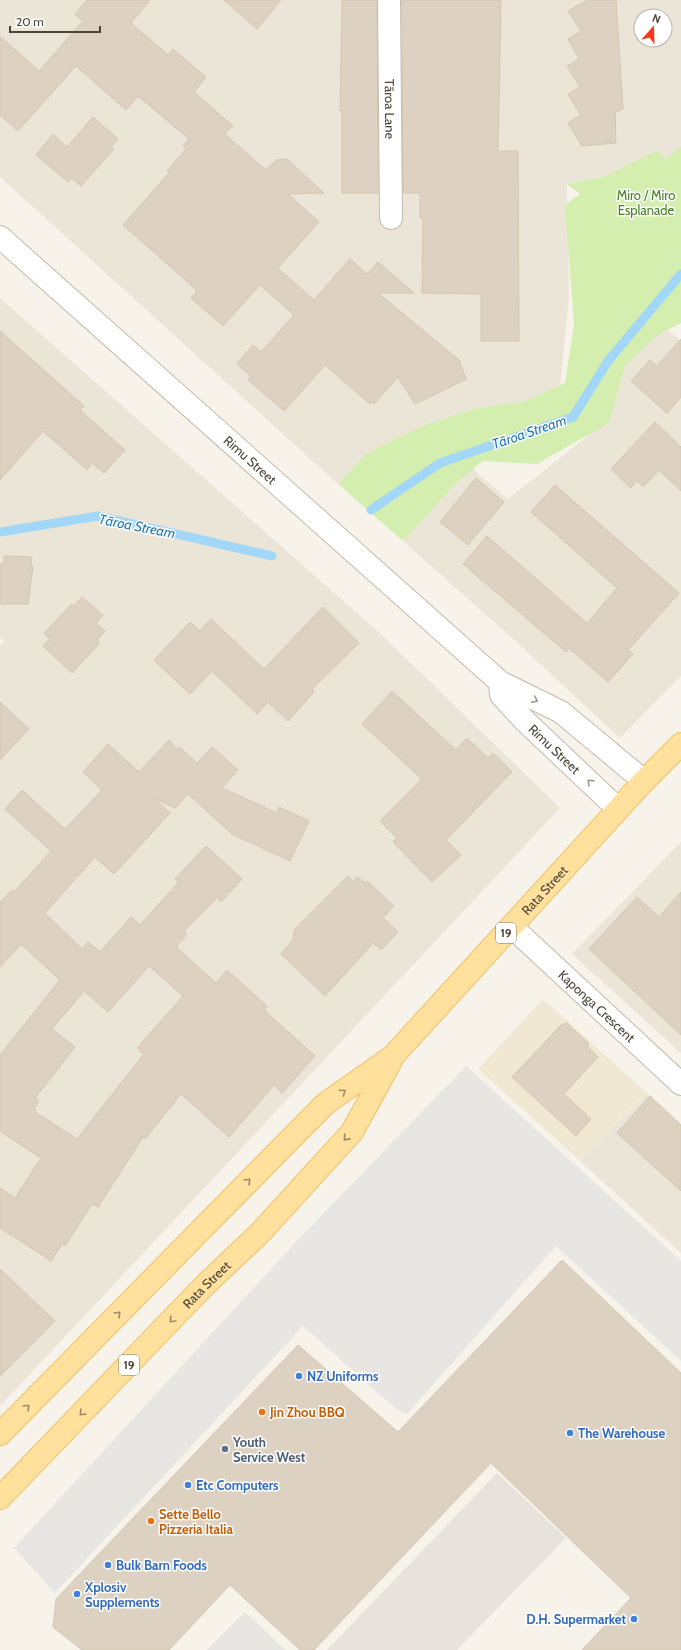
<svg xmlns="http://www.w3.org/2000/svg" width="681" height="1650" font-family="Cabin,sans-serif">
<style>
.residential{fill:#ebe5d8;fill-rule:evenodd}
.industrial{fill:#e7e2dc}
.education{fill:#f1e8d4}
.green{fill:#d4eeb0}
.parking{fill:#e8e6e2}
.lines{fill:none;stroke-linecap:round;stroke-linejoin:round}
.stream{stroke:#a3d7f8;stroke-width:9}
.building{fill:#ddd1c2;stroke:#d5c6b1;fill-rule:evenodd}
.minor-casing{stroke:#c3bbac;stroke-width:24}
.major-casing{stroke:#f0c060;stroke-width:24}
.minor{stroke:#fff;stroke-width:22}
.major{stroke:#ffe09c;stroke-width:22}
.oneway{stroke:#9d9891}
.oneway2{stroke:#9d8a64}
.shop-dot{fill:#3f7fe0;stroke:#fff;stroke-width:1.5}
.food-dot{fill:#e8710a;stroke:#fff;stroke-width:1.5}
.service-dot{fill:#5c6f8a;stroke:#fff;stroke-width:1.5}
.labels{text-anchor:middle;stroke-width:3;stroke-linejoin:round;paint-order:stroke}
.shield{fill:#fff;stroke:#827b73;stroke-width:1}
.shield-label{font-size:12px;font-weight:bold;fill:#4c4337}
.street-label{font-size:13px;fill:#4c4337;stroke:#fff}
.park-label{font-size:13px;fill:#487f22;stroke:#fff}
.shop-label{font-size:13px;font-weight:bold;fill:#366cbe;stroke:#fff;text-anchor:start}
.food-label{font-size:13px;font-weight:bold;fill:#c56008;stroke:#fff;text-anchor:start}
.service-label{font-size:13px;font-weight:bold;fill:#4e5e75;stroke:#fff;text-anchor:start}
.water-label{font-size:14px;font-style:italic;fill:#2279b3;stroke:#fff}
</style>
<rect width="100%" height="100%" fill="#f7f3eb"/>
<path class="residential" d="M 0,0 L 681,0 L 681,153 L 660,164 L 567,184 L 569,298 L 560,387 L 507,417 L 451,421 L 338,484 L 0,177 ZM 641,16 L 665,16 L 665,40 L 641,40 Z
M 0,298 L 383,636 L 560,808 L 0,1406 L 0,645 L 4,641 L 0,637 Z
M 658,322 L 681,341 L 681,676 L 620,738 L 510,636 L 403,541 L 469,466 L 508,499 L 604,423 L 612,368 Z
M 681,842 L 681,1053 L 572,954 Z
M 647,1093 L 681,1124 L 681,1253 L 580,1161 Z"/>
<path class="industrial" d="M 497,1473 L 566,1538 L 457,1650 L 327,1650 Z"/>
<path class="education" d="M 543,999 L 647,1093 L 580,1161 L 478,1069 Z"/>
<path class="green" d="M 681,147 L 681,323 L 656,336 L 625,366 L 609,423 L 537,464 L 483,461 L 454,485 L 403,541 L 338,484 L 367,453 L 422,426 L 474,409 L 525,401 L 565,383 L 574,325 L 565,205 L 580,194 L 567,184 L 606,176 L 658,150 L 665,159 Z"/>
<path class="parking" d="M 466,1066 L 681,1261 L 681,1361 L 556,1246 L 407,1414 L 396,1409 L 303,1326 L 55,1593 L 14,1548 L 295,1243 Z
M 245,1612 L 286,1650 L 207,1650 Z"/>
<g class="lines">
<path class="stream" d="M 371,510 L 440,463 L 573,417 L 608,361 L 681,274
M 0,532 L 98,516 L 272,556"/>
</g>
<path class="building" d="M 87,0 L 150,0 L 131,23 L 168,55 L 173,49 L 206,77 L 194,92 L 233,126 L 225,134 L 266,170 L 276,160 L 287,159 L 324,193 L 288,194 L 319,222 L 278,268 L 280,270 L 314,300 L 350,259 L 367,274 L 378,262 L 414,293 L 378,293 L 459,360 L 466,379 L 415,404 L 398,377 L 374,404 L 372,402 L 370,404 L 325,365 L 284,411 L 248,380 L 251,376 L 237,364 L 253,345 L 261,352 L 294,315 L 260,285 L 223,326 L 191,298 L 197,291 L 191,285 L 123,225 L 169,173 L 167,171 L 186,149 L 183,146 L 189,139 L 138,96 L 126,110 L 76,66 L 18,131 L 0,115 L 0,36 L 39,71 L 83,21 L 75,14 Z
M 224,0 L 281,0 L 257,29 Z
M 342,0 L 377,0 L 378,193 L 342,193 L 342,111 L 340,111 Z
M 402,0 L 501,0 L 498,151 L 518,151 L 519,341 L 481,341 L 481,294 L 422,293 L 423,218 L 420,218 L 420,193 L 403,193 Z
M 587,0 L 616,0 L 623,109 L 615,112 L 616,143 L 582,146 L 568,123 L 581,115 L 568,94 L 580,87 L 567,66 L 579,59 L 568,39 L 581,31 L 568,11 Z
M 93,117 L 118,139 L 111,147 L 114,149 L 81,186 L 72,178 L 68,182 L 36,155 L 53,134 L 67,147 Z
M 0,331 L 84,406 L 80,410 L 125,450 L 104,473 L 92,463 L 87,470 L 43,431 L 0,480 Z
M 681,339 L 681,397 L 667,413 L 631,381 L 650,360 L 657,366 Z
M 655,422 L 681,447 L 681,491 L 659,470 L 643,487 L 637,481 L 631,488 L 611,469 Z
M 476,478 L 504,502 L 468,545 L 440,522 Z
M 555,485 L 679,593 L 628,650 L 633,654 L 608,682 L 569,648 L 566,652 L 463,564 L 487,536 L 587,623 L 617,588 L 531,512 Z
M 4,556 L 32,557 L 31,566 L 33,566 L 28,604 L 0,604 L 0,564 L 4,564 Z
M 82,597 L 103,615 L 96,623 L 105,631 L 97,640 L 100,643 L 72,673 L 43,646 L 50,639 L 44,633 L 72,604 L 74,606 Z
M 323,607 L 359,643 L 312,689 L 314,692 L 288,721 L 268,702 L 257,714 L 212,671 L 190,694 L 154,660 L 190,622 L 200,631 L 211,619 L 264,669 Z
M 392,691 L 456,750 L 467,738 L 488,758 L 493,753 L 512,772 L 446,840 L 461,855 L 432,882 L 393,842 L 397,838 L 380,821 L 422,779 L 362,724 Z
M 0,702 L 29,729 L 0,760 Z
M 169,740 L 177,749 L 179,747 L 197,763 L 212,747 L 238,770 L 222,788 L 277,813 L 279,807 L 309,821 L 290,861 L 232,834 L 188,794 L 175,808 L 154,798 L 170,813 L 114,874 L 95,857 L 45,913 L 82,949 L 88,942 L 100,952 L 131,917 L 140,925 L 179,882 L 175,879 L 206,846 L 242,879 L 221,902 L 217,898 L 184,931 L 187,934 L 176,947 L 216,983 L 227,970 L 267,1006 L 264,1010 L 315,1056 L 282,1093 L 274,1085 L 229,1137 L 181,1094 L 145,1139 L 143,1137 L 98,1207 L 92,1204 L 65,1246 L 62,1244 L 51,1261 L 0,1228 L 0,1188 L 15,1198 L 41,1158 L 0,1131 L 0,1055 L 60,980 L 21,944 L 0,967 L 0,902 L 12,890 L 14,892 L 51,851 L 5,809 L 22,790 L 65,829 L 102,790 L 83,772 L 108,744 L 139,772 ZM 149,966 L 183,996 L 137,1048 L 144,1054 L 77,1139 L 35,1112 L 36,1110 L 34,1109 L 39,1101 L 35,1098 L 75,1047 L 52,1029 L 84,991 L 108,1012 Z
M 348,876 L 353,881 L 358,877 L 365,883 L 367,881 L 394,906 L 383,918 L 398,932 L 381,950 L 373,943 L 325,996 L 281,954 L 293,940 L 294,930 Z
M 681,892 L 681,1035 L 589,949 L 637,897 L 659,917 Z
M 566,1022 L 589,1044 L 587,1046 L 598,1057 L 564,1094 L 591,1119 L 576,1136 L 512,1077 L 562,1024 L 564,1025 Z
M 650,1096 L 681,1125 L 681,1191 L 617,1133 Z
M 562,1260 L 681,1373 L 681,1650 L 582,1650 L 631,1598 L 491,1463 L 314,1650 L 300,1650 L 230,1585 L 169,1650 L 82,1650 L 53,1627 L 56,1599 L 298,1345 L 398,1432 Z
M 0,1269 L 55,1321 L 0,1376 Z"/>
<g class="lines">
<g class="minor-casing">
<g id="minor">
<path id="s1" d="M 389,0 L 391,218"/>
<path id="s2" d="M 0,237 L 500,682 L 561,712 L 644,781"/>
<path id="s3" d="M 500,682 L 501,695 L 525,721 L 618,809"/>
<path id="s4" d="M 512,927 L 681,1084"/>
</g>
</g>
<g class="major-casing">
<g id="major">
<path id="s5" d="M 0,1434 L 325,1104 L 393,1056 L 644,781 L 681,744"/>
<path id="s6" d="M 0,1498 L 204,1286 L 260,1233 L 352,1132 L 391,1061"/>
</g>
</g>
<use href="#minor" class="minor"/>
<use href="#major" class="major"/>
</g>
<defs><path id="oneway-chevron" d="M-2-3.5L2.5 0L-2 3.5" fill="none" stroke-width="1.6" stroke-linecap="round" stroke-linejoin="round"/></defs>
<g class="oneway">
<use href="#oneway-chevron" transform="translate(535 700) rotate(26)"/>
<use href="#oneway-chevron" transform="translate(590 782) rotate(-136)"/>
</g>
<g class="oneway2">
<use href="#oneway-chevron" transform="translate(343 1092) rotate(-35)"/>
<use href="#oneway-chevron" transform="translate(346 1138) rotate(132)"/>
<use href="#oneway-chevron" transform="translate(248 1181) rotate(-45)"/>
<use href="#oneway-chevron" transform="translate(118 1314) rotate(-46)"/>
<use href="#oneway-chevron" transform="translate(172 1320) rotate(134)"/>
<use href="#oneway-chevron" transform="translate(27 1407) rotate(-46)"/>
<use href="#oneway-chevron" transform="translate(82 1413) rotate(134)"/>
</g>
<g class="shop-dot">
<circle cx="299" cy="1376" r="4"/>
<circle cx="570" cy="1433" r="4"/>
<circle cx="188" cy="1485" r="4"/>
<circle cx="108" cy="1565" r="4"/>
<circle cx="77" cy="1594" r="4"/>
<circle cx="634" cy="1619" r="4"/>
</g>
<g class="food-dot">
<circle cx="262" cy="1412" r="4"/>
<circle cx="151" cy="1521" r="4"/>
</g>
<circle class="service-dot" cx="225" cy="1449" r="4"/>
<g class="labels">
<g class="shield">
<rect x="496" y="923" width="20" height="20" rx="3"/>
<rect x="119" y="1355" width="20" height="20" rx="3"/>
</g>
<g class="shield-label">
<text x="506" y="937">19</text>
<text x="129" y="1369">19</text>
</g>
<g class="street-label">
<text dy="5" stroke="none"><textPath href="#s1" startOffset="109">Tāroa Lane</textPath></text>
<text dy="5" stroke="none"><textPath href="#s2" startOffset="335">Rimu Street</textPath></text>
<text dy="5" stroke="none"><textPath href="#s3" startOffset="89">Rimu Street</textPath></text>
<text dy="5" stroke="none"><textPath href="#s5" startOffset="771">Rata Street</textPath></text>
<text dy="5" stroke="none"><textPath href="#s4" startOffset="116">Kaponga Crescent</textPath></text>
<text dy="5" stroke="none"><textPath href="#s6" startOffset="297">Rata Street</textPath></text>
</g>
<g class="park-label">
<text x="646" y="200">Miro / Miro<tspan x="646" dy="15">Esplanade</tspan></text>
</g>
<g class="shop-label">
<text x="307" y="1381">NZ Uniforms</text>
<text x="578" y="1438">The Warehouse</text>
<text x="196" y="1490">Etc Computers</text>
<text x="116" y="1570">Bulk Barn Foods</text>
<text x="85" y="1592">Xplosiv<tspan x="85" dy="15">Supplements</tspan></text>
<text x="626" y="1624" text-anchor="end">D.H. Supermarket</text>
</g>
<g class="food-label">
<text x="270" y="1417">Jin Zhou BBQ</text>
<text x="159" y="1519">Sette Bello<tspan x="159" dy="15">Pizzeria Italia</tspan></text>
</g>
<g class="service-label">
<text x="233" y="1447">Youth<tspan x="233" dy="15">Service West</tspan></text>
</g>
<g class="water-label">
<text transform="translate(529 432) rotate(-19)" y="5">Tāroa Stream</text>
<text transform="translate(137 526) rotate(11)" y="5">Tāroa Stream</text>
</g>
</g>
<g transform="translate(653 28) rotate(20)"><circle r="19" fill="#ffffff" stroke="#b7b4af"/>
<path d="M0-3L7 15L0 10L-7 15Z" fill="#ff351a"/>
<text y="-6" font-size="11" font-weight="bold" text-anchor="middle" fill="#4c4337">N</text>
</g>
<path d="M10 26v6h90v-6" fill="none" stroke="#4c4337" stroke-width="2"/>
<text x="16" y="26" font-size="12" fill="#4c4337" stroke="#ffffff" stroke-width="3" paint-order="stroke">20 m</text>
</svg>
